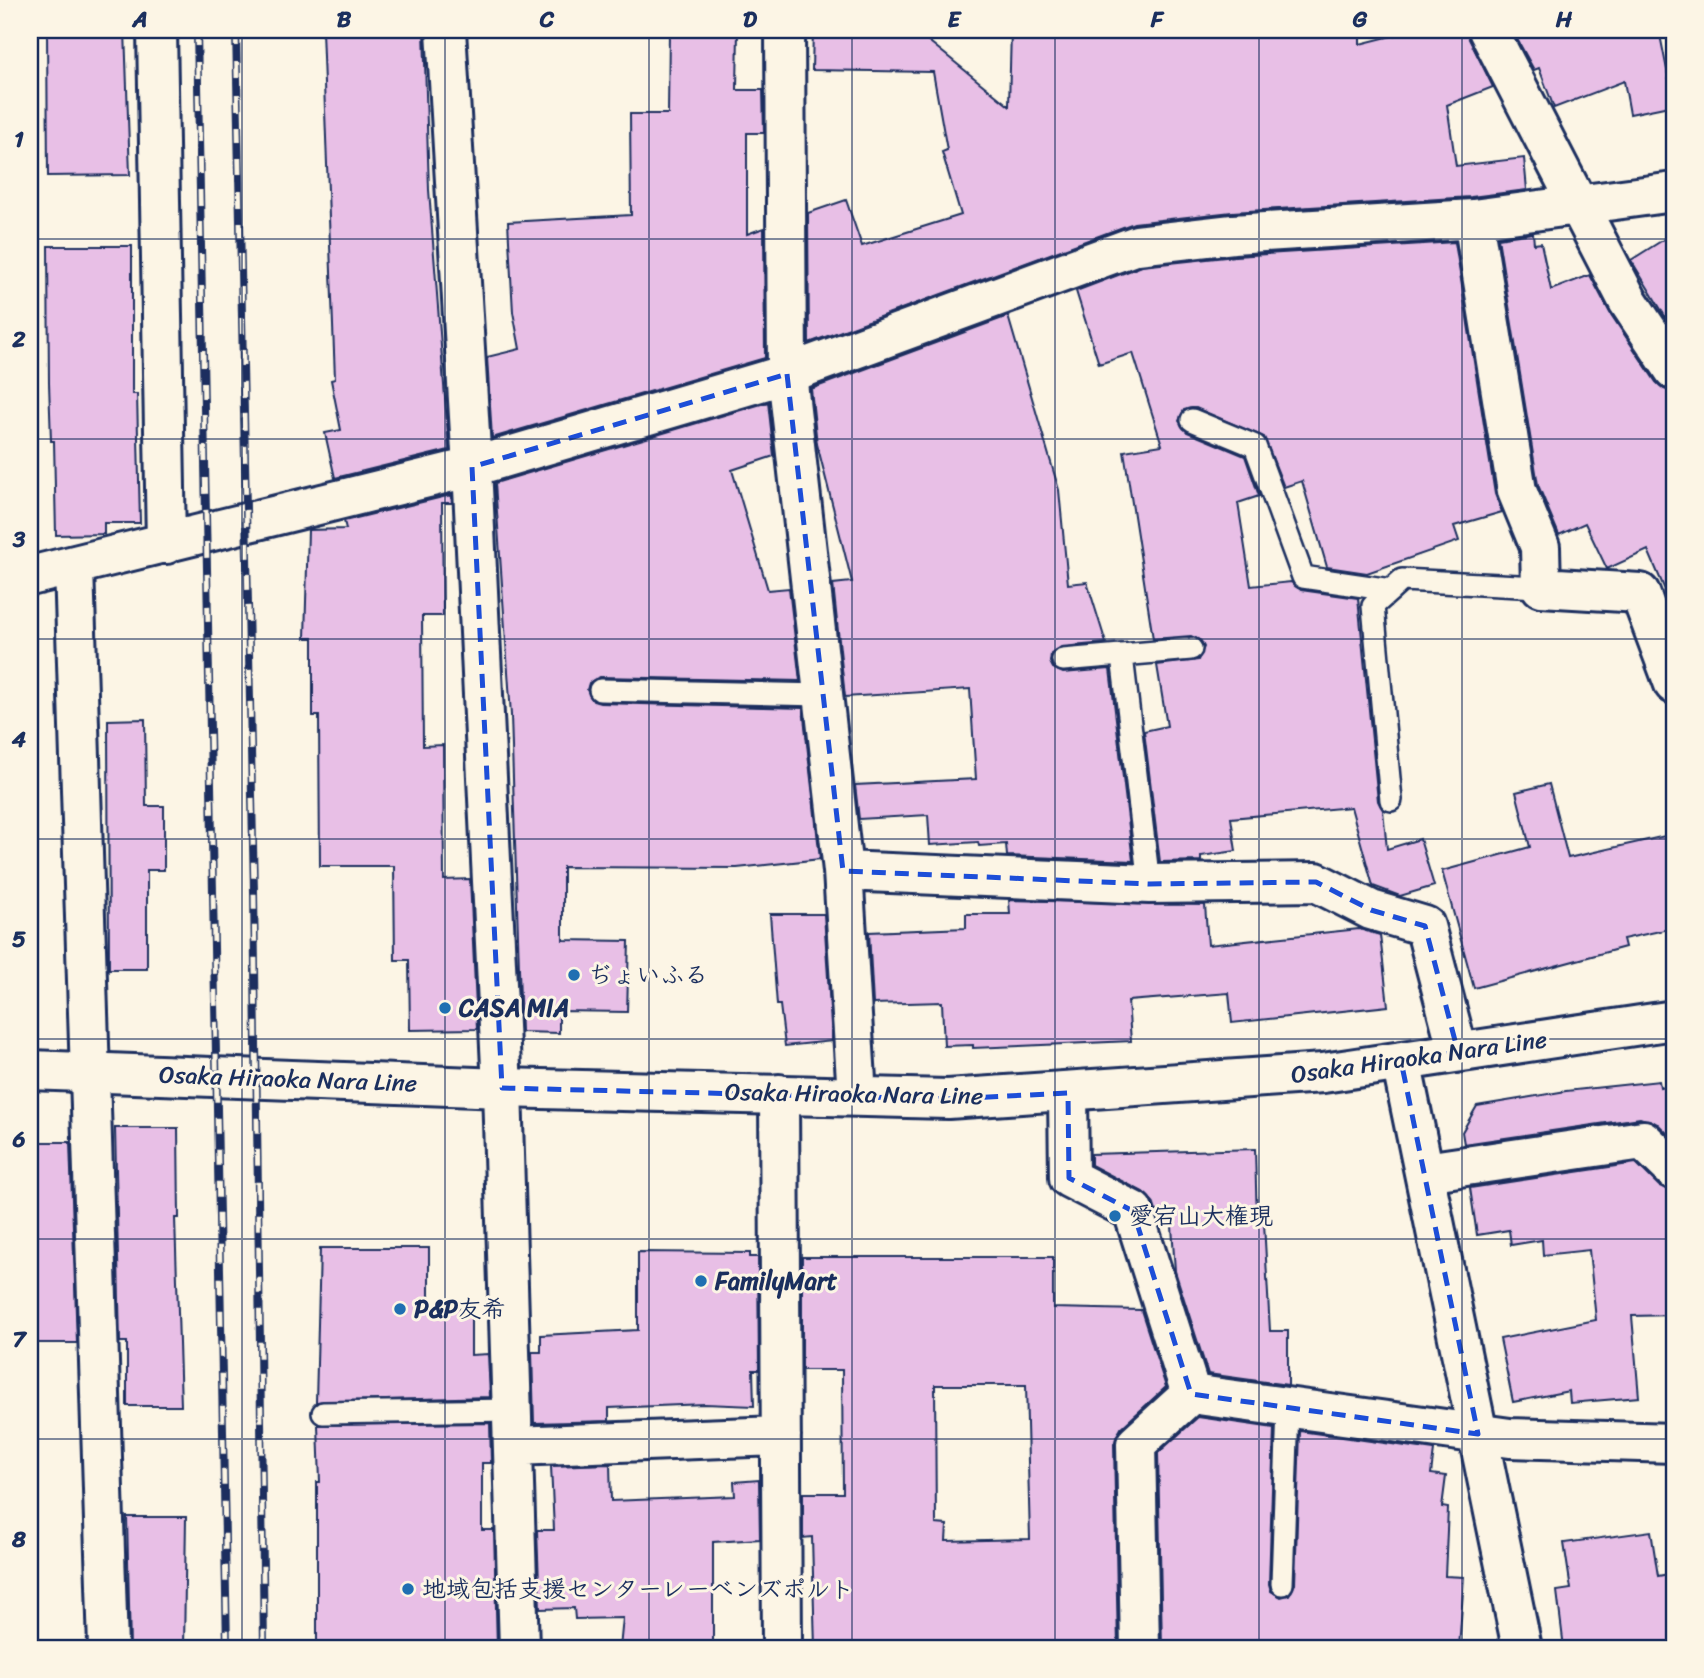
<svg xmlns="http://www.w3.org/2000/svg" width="1704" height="1678" font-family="Sriracha,'Klee One',sans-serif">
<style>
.building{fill:#e8bfe6;stroke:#1b2f5e;stroke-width:2;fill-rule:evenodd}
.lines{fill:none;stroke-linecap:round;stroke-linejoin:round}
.lane-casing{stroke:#1b2f5e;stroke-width:26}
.street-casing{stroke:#1b2f5e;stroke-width:44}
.secondary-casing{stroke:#1b2f5e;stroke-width:44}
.lane{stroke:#fcf5e5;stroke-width:21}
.street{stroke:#fcf5e5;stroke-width:38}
.secondary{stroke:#fcf5e5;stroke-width:38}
.rail-casing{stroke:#1b2f5e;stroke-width:8}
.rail{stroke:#fcf5e5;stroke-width:5;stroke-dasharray:16;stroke-linecap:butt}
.marked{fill:none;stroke:#1d4ed8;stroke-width:5;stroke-dasharray:14 9;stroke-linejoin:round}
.grid{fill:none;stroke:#1b2f5e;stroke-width:2;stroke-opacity:0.55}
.poi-dot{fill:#1f6fb2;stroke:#fcf5e5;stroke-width:2.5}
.labels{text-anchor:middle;stroke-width:6;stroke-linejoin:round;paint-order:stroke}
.poi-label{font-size:24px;font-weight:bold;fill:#1b2f5e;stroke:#fcf5e5;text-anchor:start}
.street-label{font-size:24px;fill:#1b2f5e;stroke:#fcf5e5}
.neatline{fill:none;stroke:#1b2f5e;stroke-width:2.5}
.grid-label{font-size:23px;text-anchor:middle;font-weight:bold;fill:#1b2f5e}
</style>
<rect width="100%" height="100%" fill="#fcf5e5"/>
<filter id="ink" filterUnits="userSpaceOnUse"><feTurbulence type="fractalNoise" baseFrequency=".0143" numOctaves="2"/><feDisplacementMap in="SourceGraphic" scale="14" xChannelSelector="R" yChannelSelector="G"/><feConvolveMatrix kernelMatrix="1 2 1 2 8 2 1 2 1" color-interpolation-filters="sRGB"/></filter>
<g filter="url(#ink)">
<path class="building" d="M 47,30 L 125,30 L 130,175 L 48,176 Z
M 322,30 L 424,30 L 429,190 L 449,450 L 335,478 L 325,433 L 341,430 L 331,380 L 335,379 Z
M 669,30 L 738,30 L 737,90 L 763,90 L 764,133 L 747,133 L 747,234 L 764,228 L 765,358 L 492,438 L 487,357 L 520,349 L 513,312 L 508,222 L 631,215 L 630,114 L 668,114 Z
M 813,30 L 915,30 L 1009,106 L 1011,30 L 1360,30 L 1360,44 L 1415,30 L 1465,30 L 1493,87 L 1447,105 L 1456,166 L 1524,158 L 1527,190 L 1471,197 L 1232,212 L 1134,223 L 809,343 L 808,213 L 846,200 L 862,246 L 961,215 L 942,152 L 947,150 L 933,72 L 812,70 Z
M 1524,30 L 1659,30 L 1674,105 L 1630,114 L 1624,81 L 1554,108 L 1539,68 L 1534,70 L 1517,39 L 1526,35 Z
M 1533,233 L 1534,244 L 1541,243 L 1551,290 L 1590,275 L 1610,313 L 1656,382 L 1664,389 L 1674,392 L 1674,611 L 1648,550 L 1607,569 L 1585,523 L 1559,535 L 1538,485 L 1498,238 Z
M 1674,233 L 1674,331 L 1631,260 Z
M 1455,242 L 1495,494 L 1502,512 L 1454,526 L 1459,541 L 1367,573 L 1327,567 L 1302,481 L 1284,487 L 1264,437 L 1196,408 L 1184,410 L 1179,421 L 1187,432 L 1245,456 L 1259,496 L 1238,503 L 1251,586 L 1291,582 L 1301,590 L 1358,598 L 1378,801 L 1383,810 L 1387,849 L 1420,839 L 1434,886 L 1400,896 L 1373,886 L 1351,807 L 1231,818 L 1236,851 L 1201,856 L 1201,861 L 1160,862 L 1144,731 L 1167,726 L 1157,665 L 1198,660 L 1204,647 L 1201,641 L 1191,636 L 1153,639 L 1124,451 L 1162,445 L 1133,353 L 1099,364 L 1076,291 L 1142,266 L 1235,256 Z
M 48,246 L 132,246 L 132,394 L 137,394 L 140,523 L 104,523 L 104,534 L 56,535 L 54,441 L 51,441 L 49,383 Z
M 1008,316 L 1059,490 L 1068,584 L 1087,582 L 1106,643 L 1061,647 L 1051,654 L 1050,662 L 1053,668 L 1063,673 L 1110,669 L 1133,861 L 1007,856 L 1006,844 L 979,846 L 978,842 L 930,845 L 928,815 L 859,819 L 855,785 L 976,779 L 970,689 L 845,697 L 833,584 L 852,582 L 817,444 L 811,389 Z
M 768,402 L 774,456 L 732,470 L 768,590 L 789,588 L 800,681 L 600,677 L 589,683 L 587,690 L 593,701 L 600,703 L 803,708 L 820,859 L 737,868 L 563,867 L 563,940 L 629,941 L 627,1012 L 559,1011 L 559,1033 L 521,1032 L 511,715 L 495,483 Z
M 451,495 L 452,503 L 442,503 L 443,616 L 422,616 L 423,746 L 443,745 L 444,880 L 470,879 L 477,1029 L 410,1030 L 409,960 L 395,960 L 394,866 L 320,866 L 319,716 L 313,716 L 313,638 L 305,638 L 308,530 L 346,529 L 344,521 Z
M 145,719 L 146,806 L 164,806 L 164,870 L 147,870 L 147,969 L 109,969 L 108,720 Z
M 1549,784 L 1568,858 L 1674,834 L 1674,928 L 1623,939 L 1625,947 L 1474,988 L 1442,871 L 1530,847 L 1516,792 Z
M 1009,900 L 1205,905 L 1208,945 L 1359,929 L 1380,935 L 1388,1006 L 1232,1023 L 1229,993 L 1128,1001 L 1131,1041 L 973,1048 L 973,1045 L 944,1046 L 942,1002 L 873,1004 L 869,932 L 966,928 L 966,914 L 1010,914 Z
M 770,914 L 824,914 L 832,1041 L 785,1046 L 780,1005 L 777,1005 Z
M 1659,1081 L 1660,1087 L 1674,1085 L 1674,1140 L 1658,1124 L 1640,1118 L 1464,1144 L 1462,1132 L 1477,1106 L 1566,1091 Z
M 115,1128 L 178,1128 L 179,1218 L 175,1218 L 181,1406 L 127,1406 L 127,1342 L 120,1342 Z
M 30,1142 L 70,1142 L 77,1343 L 30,1343 Z
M 1255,1149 L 1257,1223 L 1264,1223 L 1270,1331 L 1288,1331 L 1288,1385 L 1208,1374 L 1175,1271 L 1171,1211 L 1156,1211 L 1153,1202 L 1143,1192 L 1091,1165 L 1091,1154 Z
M 1636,1163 L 1659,1186 L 1674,1191 L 1674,1315 L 1632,1316 L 1639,1397 L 1570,1403 L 1569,1391 L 1513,1402 L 1500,1339 L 1596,1320 L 1589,1250 L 1543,1255 L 1542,1240 L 1511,1245 L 1509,1230 L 1477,1235 L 1470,1188 Z
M 320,1248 L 429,1248 L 429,1309 L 471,1309 L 471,1355 L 488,1354 L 490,1397 L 316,1402 Z
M 638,1252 L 750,1253 L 750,1257 L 758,1257 L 759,1370 L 753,1370 L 754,1406 L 705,1404 L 609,1408 L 609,1421 L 534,1423 L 532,1352 L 541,1352 L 541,1335 L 638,1330 Z
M 802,1257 L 1053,1257 L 1053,1308 L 1141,1310 L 1166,1387 L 1121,1428 L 1114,1444 L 1118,1648 L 815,1648 L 812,1537 L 803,1538 L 803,1493 L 843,1493 L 842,1370 L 802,1370 ZM 935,1385 L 1026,1385 L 1030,1539 L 946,1541 L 947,1525 L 936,1524 Z
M 1198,1417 L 1274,1428 L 1269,1584 L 1271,1591 L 1281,1597 L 1289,1595 L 1295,1584 L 1300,1431 L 1434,1450 L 1431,1474 L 1446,1476 L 1442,1507 L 1448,1508 L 1445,1576 L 1464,1577 L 1459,1648 L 1162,1648 L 1158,1453 Z
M 490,1423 L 491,1463 L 482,1463 L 482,1530 L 494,1530 L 497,1648 L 317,1648 L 317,1482 L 320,1482 L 318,1425 Z
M 610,1464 L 611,1501 L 735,1496 L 734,1482 L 759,1480 L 760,1539 L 713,1542 L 713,1648 L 620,1648 L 623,1618 L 575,1619 L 574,1608 L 540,1609 L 537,1530 L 554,1530 L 551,1466 Z
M 127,1517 L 186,1517 L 184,1648 L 130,1648 Z
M 1651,1531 L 1658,1576 L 1674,1573 L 1674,1648 L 1564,1648 L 1557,1591 L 1571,1589 L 1564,1543 Z"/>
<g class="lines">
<g class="lane-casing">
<path id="lane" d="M 1192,420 L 1255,446 L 1303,577 L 1391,590
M 1122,656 L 1149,884
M 1063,660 L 1191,649
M 600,690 L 823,695
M 1391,800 L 1373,606 L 1402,580 L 1541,587
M 323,1413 L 512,1410
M 1282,1584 L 1288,1408"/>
</g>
<g class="street-casing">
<path id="street" d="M 157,30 L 166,544
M 446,30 L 472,467 L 502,1088 L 519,1648
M 785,30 L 787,374 L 843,871 L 857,1096
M 1488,30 L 1628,301 L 1674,370
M 1473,219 L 1517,491 L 1540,547 L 1541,587 L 1640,593 L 1674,684
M 74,567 L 108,1648
M 30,576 L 472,467 L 787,374 L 1137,245 L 1233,234 L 1473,219 L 1674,192
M 843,871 L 1149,884 L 1316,882 L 1371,910 L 1425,926 L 1458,1052
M 1068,1093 L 1069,1178 L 1133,1211 L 1191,1394
M 779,1094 L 782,1648
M 1425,1172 L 1643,1140 L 1674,1170
M 513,1446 L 781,1436
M 1140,1648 L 1136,1444 L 1191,1394 L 1510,1438 L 1674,1443"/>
</g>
<g class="secondary-casing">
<path id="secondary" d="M 1401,1061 L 1522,1648
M 30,1070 L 502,1088 L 948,1099 L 1323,1073 L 1674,1020"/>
</g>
<use href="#lane" class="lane"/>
<use href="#street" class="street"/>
<use href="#secondary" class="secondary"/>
<g class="rail-casing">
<path id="rail" d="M 197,30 L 227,1648
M 236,30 L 254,892 L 264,1648"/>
</g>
<use href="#rail" class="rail"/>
</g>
</g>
<path class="marked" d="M 787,374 L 843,871 L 1149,884 L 1316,882 L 1371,910 L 1425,926 L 1458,1052 L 1401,1061 L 1478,1434 L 1191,1394 L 1133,1211 L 1069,1178 L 1068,1093 L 948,1099 L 502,1088 L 472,467 Z"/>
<path class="grid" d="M 242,30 L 242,1648M 445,30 L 445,1648M 649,30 L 649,1648M 852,30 L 852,1648M 1055,30 L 1055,1648M 1259,30 L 1259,1648M 1462,30 L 1462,1648M 30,239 L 1674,239M 30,439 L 1674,439M 30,639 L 1674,639M 30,839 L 1674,839M 30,1039 L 1674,1039M 30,1239 L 1674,1239M 30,1439 L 1674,1439"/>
<g class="poi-dot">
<circle cx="574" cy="975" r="7"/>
<circle cx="445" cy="1008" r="7"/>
<circle cx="1115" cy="1216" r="7"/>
<circle cx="701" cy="1281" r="7"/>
<circle cx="400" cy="1309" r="7"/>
<circle cx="408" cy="1589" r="7"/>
</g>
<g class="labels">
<g class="poi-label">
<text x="588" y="983">ぢょいふる</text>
<text x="459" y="1016">CASA MIA</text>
<text x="1129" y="1224">愛宕山大権現</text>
<text x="715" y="1289">FamilyMart</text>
<text x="414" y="1317">P&amp;P友希</text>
<text x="422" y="1597">地域包括支援センターレーベンズポルト</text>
</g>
<g class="street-label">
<text transform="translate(1419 1057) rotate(-8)" y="8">Osaka Hiraoka Nara Line</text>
<text transform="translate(288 1079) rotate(2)" y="8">Osaka Hiraoka Nara Line</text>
<text transform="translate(854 1094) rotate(1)" y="8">Osaka Hiraoka Nara Line</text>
</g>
</g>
<rect width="1704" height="1678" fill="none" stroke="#fcf5e5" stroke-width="77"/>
<rect x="38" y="38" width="1628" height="1602" class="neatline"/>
<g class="grid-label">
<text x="140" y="27">A</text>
<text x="344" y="27">B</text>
<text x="547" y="27">C</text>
<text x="750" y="27">D</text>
<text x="954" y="27">E</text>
<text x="1157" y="27">F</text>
<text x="1360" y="27">G</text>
<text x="1564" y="27">H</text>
<text x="19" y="147">1</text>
<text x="19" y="347">2</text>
<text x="19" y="547">3</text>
<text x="19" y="747">4</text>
<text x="19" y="947">5</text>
<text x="19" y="1147">6</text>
<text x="19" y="1347">7</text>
<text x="19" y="1547">8</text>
</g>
</svg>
